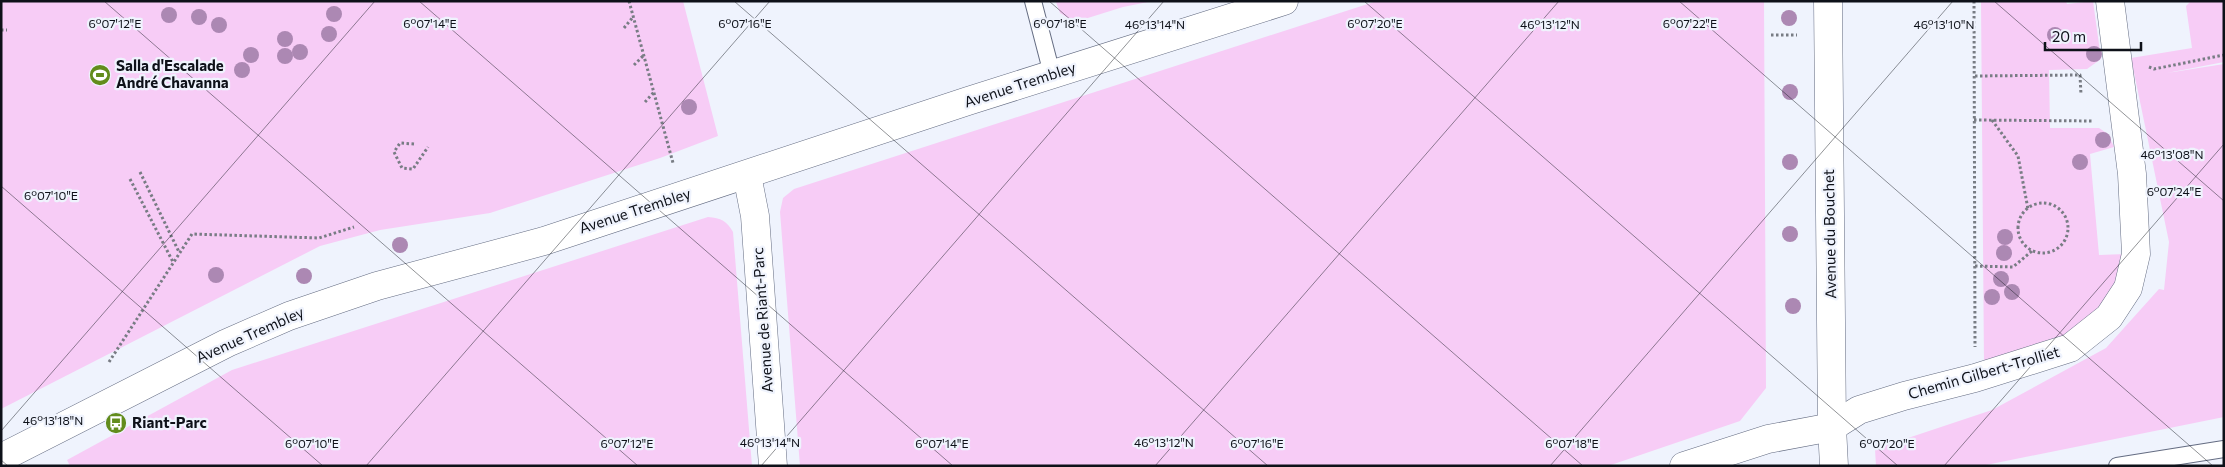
<svg xmlns="http://www.w3.org/2000/svg" width="2225" height="467" font-family="Commissioner,sans-serif">
<style>
.green{fill:#f7ccf6}
.lines{fill:none;stroke-linecap:round;stroke-linejoin:round}
.lane-casing{stroke:#646c82;stroke-width:18}
.street-casing{stroke:#646c82;stroke-width:29}
.secondary-casing{stroke:#646c82;stroke-width:29}
.path{stroke:#787c84;stroke-width:3;stroke-dasharray:2.5 2.5;stroke-linecap:butt}
.lane{stroke:#fff;stroke-width:16}
.street{stroke:#fff;stroke-width:28}
.secondary{stroke:#fff;stroke-width:28}
.tree{fill:#ac88b3}
.ticks{fill:none;stroke:#0e1119;stroke-width:1;stroke-opacity:0.45}
.labels{text-anchor:middle;stroke-width:4.5;stroke-linejoin:round;paint-order:stroke}
.poi-label{font-size:15px;font-weight:bold;fill:#0e1119;stroke:#eff3fd;text-anchor:start}
.street-label{font-size:15px;fill:#0e1119;stroke:#eff3fd}
.ticks-label{font-size:12px;text-anchor:middle;fill:#0e1119;stroke:#eff3fd;stroke-width:4.5;stroke-linejoin:round;paint-order:stroke}
</style>
<rect width="100%" height="100%" fill="#eff3fd"/>
<path class="green" d="M 1,1 L 683,1 L 718,136 L 660,158 L 490,213 L 380,230 L 320,246 L 1,409 Z
M 1052,1 L 1153,1 L 1123,7 L 1075,22 L 1060,13 L 1056,2 Z
M 1377,1 L 1764,1 L 1766,388 L 1740,421 L 1608,466 L 800,466 L 780,212 L 783,198 L 794,189 Z
M 1981,1 L 2066,1 L 2067,4 L 2093,1 L 2101,59 L 2087,69 L 2049,70 L 2050,128 L 2099,128 L 2108,134 L 2114,147 L 2090,154 L 2099,255 L 2126,254 L 2114,291 L 2094,318 L 2066,339 L 1984,365 Z
M 2191,1 L 2224,1 L 2224,62 L 2167,73 L 2224,64 L 2224,417 L 1981,466 L 1876,466 L 1875,449 L 1992,410 L 2106,348 L 2159,289 L 2164,290 L 2169,242 L 2131,58 L 2192,48 L 2186,6 Z
M 708,217 C 721,218 727,221 733,232 L 752,466 L 70,466 L 67,460 L 232,370 Z"/>
<g class="lines">
<g class="lane-casing">
<path id="lane" d="M 1033,1 L 1052,74
M 2117,466 L 2224,449"/>
</g>
<g class="street-casing">
<path id="street" d="M 747,175 L 755,216 L 773,466
M 1684,466 L 1768,439 L 1832,427 L 1859,410 L 1904,396 L 1975,378 L 2070,348 L 2109,317 L 2128,288 L 2136,254 L 2132,174 L 2110,1"/>
</g>
<g class="secondary-casing">
<path id="secondary" d="M 1828,1 L 1832,427 L 1834,466
M 1,458 L 227,343 L 289,316 L 377,286 L 544,241 L 968,101 L 1284,1"/>
</g>
<path class="path" d="M 629,1 L 673,163
M 1974,1 L 1975,347
M 624,28 L 633,17
M 1,30 L 7,30
M 1771,35 L 1797,35
M 634,65 L 644,55
M 2149,67 L 2154,69 L 2224,55
M 1975,76 L 2080,75 L 2081,95
M 645,102 L 654,92
M 1974,120 L 2094,121
M 1992,120 L 2018,156 L 2028,209
M 414,144 L 400,143 L 394,152 L 402,168 L 413,169 L 428,147
M 140,172 L 179,252
M 130,179 L 173,262
M2018 228a25 25 0 1 1 50 0a25 25 0 1 1-50 0Z
M 1975,266 L 2013,267 L 2032,251
M 109,362 L 192,234 L 319,238 L 354,227"/>
<use href="#lane" class="lane"/>
<use href="#street" class="street"/>
<use href="#secondary" class="secondary"/>
</g>
<g class="tree">
<circle cx="334" cy="14" r="8"/>
<circle cx="169" cy="15" r="8"/>
<circle cx="199" cy="17" r="8"/>
<circle cx="1789" cy="18" r="8"/>
<circle cx="219" cy="25" r="8"/>
<circle cx="329" cy="34" r="8"/>
<circle cx="2055" cy="35" r="8"/>
<circle cx="285" cy="39" r="8"/>
<circle cx="300" cy="52" r="8"/>
<circle cx="2094" cy="54" r="8"/>
<circle cx="251" cy="55" r="8"/>
<circle cx="285" cy="56" r="8"/>
<circle cx="242" cy="70" r="8"/>
<circle cx="1790" cy="92" r="8"/>
<circle cx="689" cy="107" r="8"/>
<circle cx="2103" cy="140" r="8"/>
<circle cx="1790" cy="162" r="8"/>
<circle cx="2080" cy="162" r="8"/>
<circle cx="1790" cy="234" r="8"/>
<circle cx="2005" cy="237" r="8"/>
<circle cx="400" cy="245" r="8"/>
<circle cx="2004" cy="253" r="8"/>
<circle cx="216" cy="275" r="8"/>
<circle cx="304" cy="276" r="8"/>
<circle cx="2001" cy="279" r="8"/>
<circle cx="2012" cy="292" r="8"/>
<circle cx="1992" cy="297" r="8"/>
<circle cx="1793" cy="306" r="8"/>
</g>
<path class="ticks" d="M 104,1 L 638,466M 419,1 L 953,466M 734,1 L 1268,466M 1049,1 L 1583,466M 1364,1 L 1898,466M 1679,1 L 2213,466M 1994,1 L 2224,201M 1,186 L 323,466M 1,431 L 375,1M 1,460 L 8,466M 366,466 L 770,1M 761,466 L 1164,1M 1155,466 L 1559,1M 1550,466 L 1953,1M 1944,466 L 2224,144"/>
<defs>
<g id="stadium-disc" transform="scale(1.125)"><circle r="9.5" fill="#628c1c" stroke="#eff3fd"/><path d="M0-5a6.5 5 0 1 0 0 10a6.5 5 0 1 0 0-10ZM-3.5-1.8h7v3.6h-7Z" fill="#fff"/></g>
<g id="bus-disc" transform="scale(1.125)"><circle r="9.5" fill="#628c1c" stroke="#eff3fd"/><path d="M-5-6H5V4H4V6H2V4H-2V6H-4V4H-5ZM-3.5-4V0h7V-4ZM-3.5 1.2v1.5H-2V1.2ZM2 1.2v1.5H3.5V1.2Z" fill="#fff"/></g>
</defs>
<g fill-rule="evenodd">
<use href="#stadium-disc" x="100" y="75"/>
<use href="#bus-disc" x="116" y="423"/>
</g>
<g class="labels">
<g class="poi-label">
<text x="116" y="71">Salla d'Escalade<tspan x="116" dy="17">André Chavanna</tspan></text>
<text x="132" y="428">Riant-Parc</text>
</g>
<g class="street-label">
<text transform="translate(1020 85) rotate(-18)" y="5">Avenue Trembley</text>
<text transform="translate(635 211) rotate(-18)" y="5">Avenue Trembley</text>
<text transform="translate(1830 234) rotate(-91)" y="5">Avenue du Bouchet</text>
<text transform="translate(763 320) rotate(-94)" y="5">Avenue de Riant-Parc</text>
<text transform="translate(250 335) rotate(-24)" y="5">Avenue Trembley</text>
<text transform="translate(1984 373) rotate(-16)" y="5">Chemin Gilbert-Trolliet</text>
</g>
</g>
<g class="ticks-label">
<text x="115" y="28">6°07'12"E</text>
<text x="430" y="28">6°07'14"E</text>
<text x="745" y="28">6°07'16"E</text>
<text x="1060" y="28">6°07'18"E</text>
<text x="1375" y="28">6°07'20"E</text>
<text x="1690" y="28">6°07'22"E</text>
<text x="1155" y="29">46°13'14"N</text>
<text x="1550" y="29">46°13'12"N</text>
<text x="1944" y="29">46°13'10"N</text>
<text x="2172" y="159">46°13'08"N</text>
<text x="2174" y="196">6°07'24"E</text>
<text x="51" y="200">6°07'10"E</text>
<text x="53" y="425">46°13'18"N</text>
<text x="770" y="447">46°13'14"N</text>
<text x="1164" y="447">46°13'12"N</text>
<text x="312" y="448">6°07'10"E</text>
<text x="627" y="448">6°07'12"E</text>
<text x="942" y="448">6°07'14"E</text>
<text x="1257" y="448">6°07'16"E</text>
<text x="1572" y="448">6°07'18"E</text>
<text x="1887" y="448">6°07'20"E</text>
</g>
<rect width="2225" height="467" fill="none" stroke="#0e1119" stroke-width="5"/>
<path d="M2045 42v8h96v-8" fill="none" stroke="#0e1119" stroke-width="2.5"/>
<text x="2052" y="42" font-size="15" fill="#0e1119" stroke="#eff3fd" stroke-width="4" paint-order="stroke">20 m</text>
</svg>
